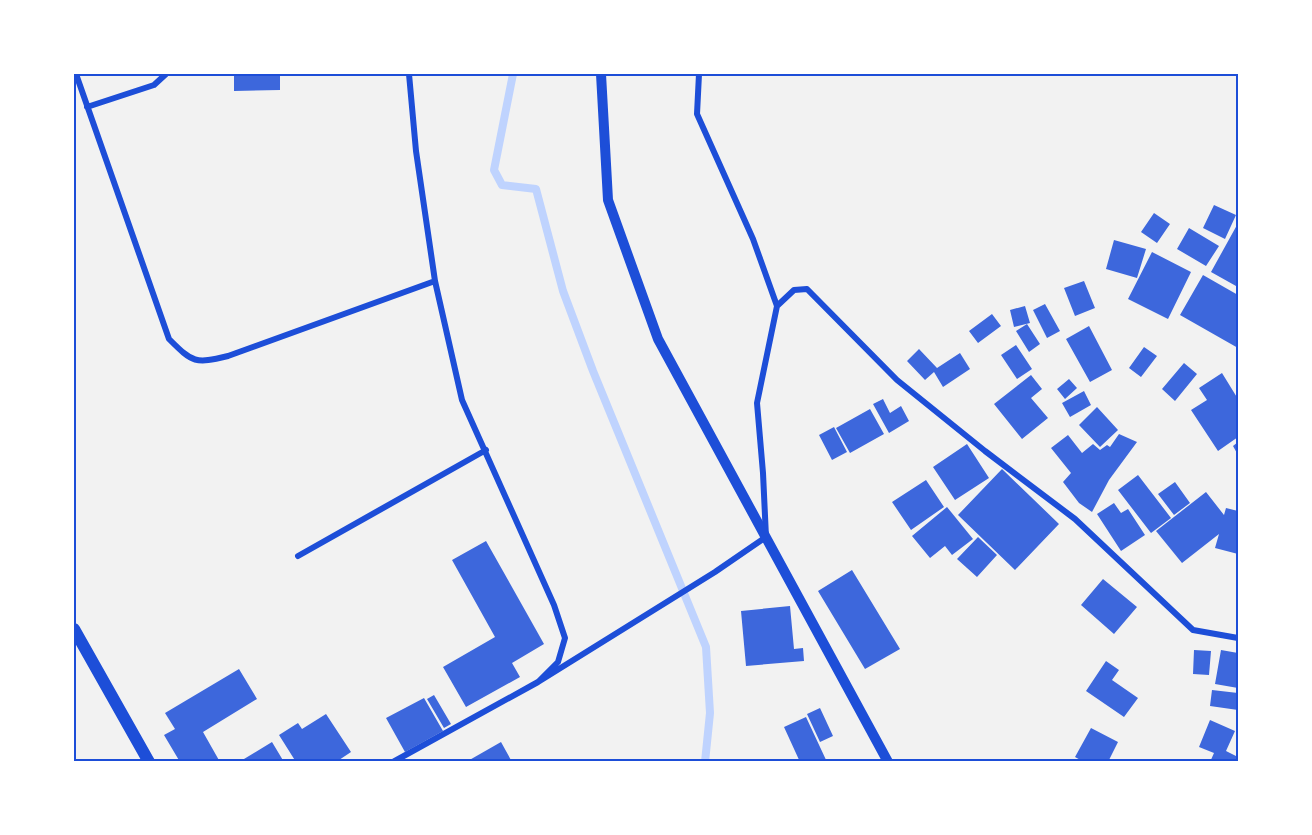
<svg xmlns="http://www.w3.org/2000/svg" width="1312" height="835" font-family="Cabin,sans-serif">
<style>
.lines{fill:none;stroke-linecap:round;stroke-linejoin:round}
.stream{stroke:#bfd3fe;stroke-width:8}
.building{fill:#3d67dc}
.minor{stroke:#1d4ed8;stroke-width:6}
.tertiary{stroke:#1d4ed8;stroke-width:10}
.secondary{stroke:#1d4ed8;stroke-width:12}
.neatline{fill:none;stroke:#1d4ed8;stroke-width:2}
</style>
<rect width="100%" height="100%" fill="#f2f2f2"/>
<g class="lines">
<path class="stream" d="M 513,74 L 494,170 L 502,185 L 536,189 L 563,291 L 593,371 L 706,647 L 710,713 L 705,762"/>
</g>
<path class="building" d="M 234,74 L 280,74 L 280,90 L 234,91 Z
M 1214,205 L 1236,215 L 1225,239 L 1203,228 Z
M 1154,213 L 1170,224 L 1157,243 L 1141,232 Z
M 1237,225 L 1238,281 L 1236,286 L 1211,272 Z
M 1189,228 L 1219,246 L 1206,266 L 1177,249 Z
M 1114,240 L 1146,249 L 1137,278 L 1106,269 Z
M 1152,252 L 1191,272 L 1168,319 L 1128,299 Z
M 1203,275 L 1238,295 L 1238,348 L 1180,315 Z
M 1084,281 L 1095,308 L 1075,316 L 1064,288 Z
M 1045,304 L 1060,331 L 1047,338 L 1033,310 Z
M 1025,306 L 1030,323 L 1014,327 L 1010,310 Z
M 992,314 L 1001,326 L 978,343 L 969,331 Z
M 1027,324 L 1040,344 L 1029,352 L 1016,331 Z
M 1089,326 L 1112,370 L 1090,382 L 1066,339 Z
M 1016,345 L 1032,369 L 1017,379 L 1001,355 Z
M 1144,347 L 1157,356 L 1141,377 L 1129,368 Z
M 919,349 L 937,368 L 960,353 L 970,369 L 943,387 L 934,372 L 925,380 L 907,361 Z
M 1184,363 L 1197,374 L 1175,401 L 1162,389 Z
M 1222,373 L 1238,399 L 1238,437 L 1218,451 L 1191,410 L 1207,400 L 1199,388 Z
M 1031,375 L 1042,389 L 1031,398 L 1048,418 L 1022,439 L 994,404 Z
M 1069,379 L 1077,388 L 1065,399 L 1057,389 Z
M 1084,391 L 1091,405 L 1070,417 L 1062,403 Z
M 883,399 L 890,413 L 901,406 L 909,421 L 889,433 L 873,404 Z
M 1097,407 L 1118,430 L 1100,447 L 1079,425 Z
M 870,409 L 884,434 L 850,453 L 836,428 Z
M 834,427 L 847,452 L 832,460 L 819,435 Z
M 1119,434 L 1137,442 L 1109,480 L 1092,512 L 1079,503 L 1063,482 L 1071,473 L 1051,448 L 1068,435 L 1082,453 L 1093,444 L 1100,450 L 1107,445 L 1110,447 Z
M 1238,442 L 1238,455 L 1233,446 Z
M 967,444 L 989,478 L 955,500 L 933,467 Z
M 1002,469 L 1059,524 L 1015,570 L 958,515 Z
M 1138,475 L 1171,518 L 1151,533 L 1118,490 Z
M 926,480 L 944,507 L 911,530 L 892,502 Z
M 1175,482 L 1190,503 L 1174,515 L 1158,494 Z
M 1206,492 L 1224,515 L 1226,508 L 1238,511 L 1238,554 L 1215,548 L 1219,534 L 1182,563 L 1156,531 Z
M 1114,503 L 1121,513 L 1128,509 L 1145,535 L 1121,551 L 1097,514 Z
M 947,507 L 973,539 L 952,555 L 945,546 L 930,558 L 912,536 Z
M 978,537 L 997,555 L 977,577 L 957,559 Z
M 486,541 L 544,644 L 512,663 L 520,677 L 466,707 L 443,667 L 495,637 L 452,560 Z
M 852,570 L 900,649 L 865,669 L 818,591 Z
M 1103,579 L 1137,607 L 1114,634 L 1081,605 Z
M 790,606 L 794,649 L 803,648 L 804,661 L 746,666 L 741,611 Z
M 1194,650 L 1211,651 L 1209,675 L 1193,674 Z
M 1221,650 L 1238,653 L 1238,688 L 1215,684 Z
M 1106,661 L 1119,670 L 1112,680 L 1138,698 L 1124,717 L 1086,691 Z
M 239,669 L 257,699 L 203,732 L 220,762 L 180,762 L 164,735 L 175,729 L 165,713 Z
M 1212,690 L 1238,693 L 1238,710 L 1210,706 Z
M 434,695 L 451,724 L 444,728 L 427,699 Z
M 424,698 L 443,731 L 405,752 L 386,718 Z
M 820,708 L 833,736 L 820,742 L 807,714 Z
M 326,714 L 351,752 L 336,762 L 296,762 L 279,735 L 298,723 L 302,729 Z
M 806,717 L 827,762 L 800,762 L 784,727 Z
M 1210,720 L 1235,731 L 1226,751 L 1238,757 L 1238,762 L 1210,762 L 1214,753 L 1199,747 Z
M 1091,728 L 1118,742 L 1108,762 L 1084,762 L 1075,757 Z
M 272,742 L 284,762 L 239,762 Z
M 501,742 L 512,762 L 466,762 Z"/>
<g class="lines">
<path class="minor" d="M 76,74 L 169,339 C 193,363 195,364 228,356 L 435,281
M 699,74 L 697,114 L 753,239 L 777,306
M 87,107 L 154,85 L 166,74
M 298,556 L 486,450
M 538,682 L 715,572 L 766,537 L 763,473 L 757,403 L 777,306 L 794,290 L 807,289 L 897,380 L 985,451 L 1075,519 L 1193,630 L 1238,638
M 393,762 L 538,682 L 558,662 L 565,638 L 554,605 L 462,400 L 435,281 L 416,151 L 409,74"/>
<path class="tertiary" d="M 601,74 L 608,200 L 658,339 L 888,762"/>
<path class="secondary" d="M 74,629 L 149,762"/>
</g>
<rect width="1312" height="835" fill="none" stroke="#ffffff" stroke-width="150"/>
<rect x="75" y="75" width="1162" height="685" class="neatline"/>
</svg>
